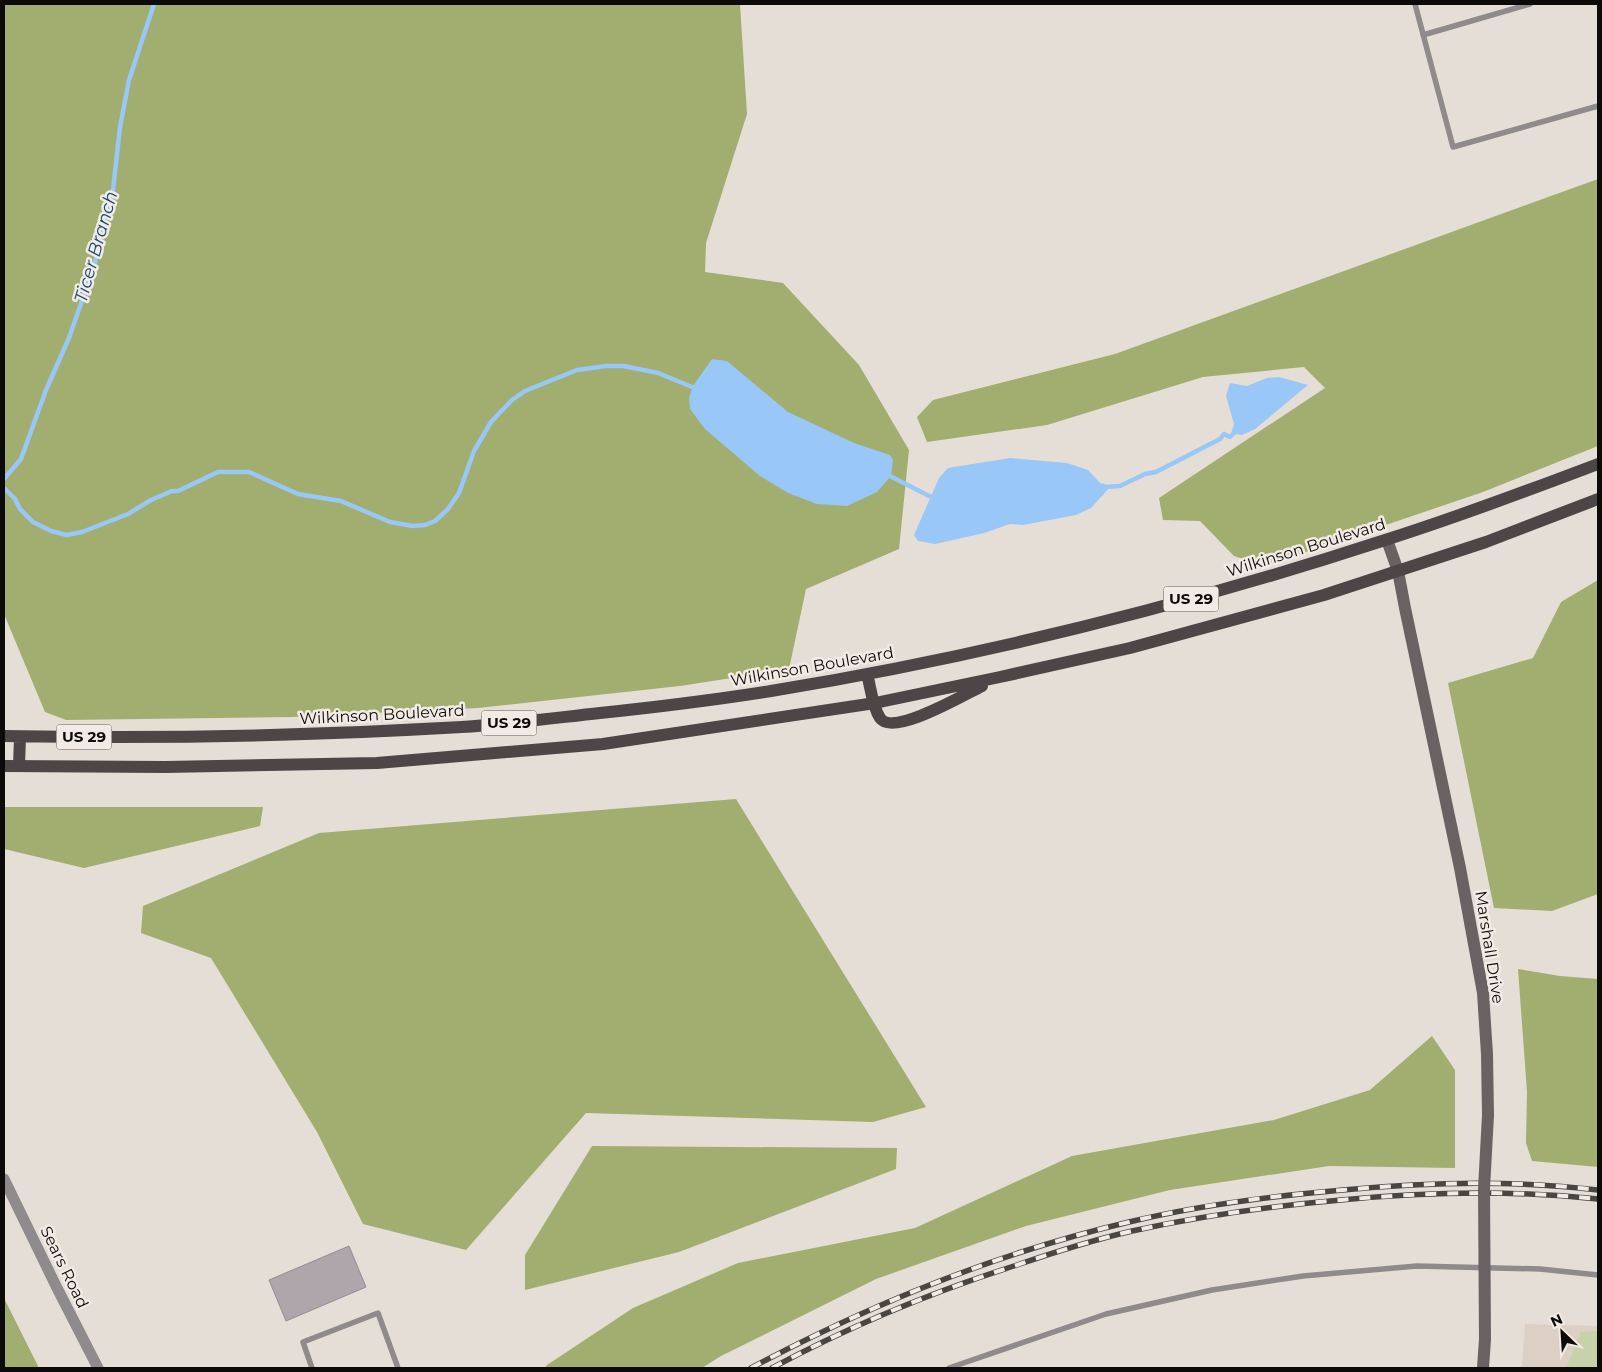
<svg xmlns="http://www.w3.org/2000/svg" width="1602" height="1372" font-family="Montserrat,sans-serif">
<style>
.built{fill:#dbd0c3}
.green{fill:#c8d2a8}
.forest{fill:#a1ae6f}
.water{fill:#98c7f8}
.lines{fill:none;stroke-linecap:round;stroke-linejoin:round}
.stream{stroke:#98c7f8;stroke-width:4.5}
.building{fill:#afa6ab;stroke:#948c90}
.lane{stroke:#8f8a8b;stroke-width:5.5}
.street{stroke:#8f8a8b;stroke-width:11}
.secondary{stroke:#686263;stroke-width:12}
.primary{stroke:#4d4647;stroke-width:12}
.rail-casing{stroke:#494642;stroke-width:5.5}
.rail{stroke:#f2ebe5;stroke-width:4;stroke-dasharray:11;stroke-linecap:butt}
.secondary-bridge{stroke:#686263;stroke-width:12}
.labels{text-anchor:middle;stroke-width:5;stroke-linejoin:round;paint-order:stroke}
.shield{fill:#f2ebe5;stroke:#524e4b;stroke-width:1}
.shield-label{font-size:15px;font-weight:bold;fill:#0d0b09}
.street-label{font-size:16px;fill:#0d0b09;stroke:#f2ebe5}
.water-label{font-size:18px;font-style:italic;fill:#174774;stroke:#f2ebe5}
</style>
<rect width="100%" height="100%" fill="#e4ded7"/>
<path class="built" d="M 1525,1324 L 1598,1326 L 1598,1368 L 1522,1368 Z"/>
<path class="green" d="M 1598,1331 L 1598,1368 L 1566,1368 L 1581,1332 Z"/>
<path class="forest" d="M 4,4 L 740,4 L 747,114 L 706,243 L 705,272 L 783,283 L 859,365 L 909,450 L 899,549 L 806,589 L 789,669 L 680,686 L 478,708 L 292,717 L 66,720 L 45,712 L 4,614 Z
M 1598,179 L 1598,446 L 1483,492 L 1265,566 L 1234,556 L 1200,521 L 1163,520 L 1159,498 L 1325,388 L 1304,367 L 1203,377 L 1047,425 L 927,442 L 917,417 L 933,400 L 1115,354 Z
M 1598,580 L 1598,894 L 1552,911 L 1494,908 L 1448,683 L 1533,658 L 1561,602 Z
M 736,799 L 926,1107 L 873,1122 L 586,1113 L 466,1250 L 363,1224 L 317,1132 L 211,958 L 141,933 L 143,906 L 319,833 Z
M 4,807 L 263,807 L 260,826 L 84,868 L 4,849 Z
M 1518,969 L 1560,976 L 1598,979 L 1598,1167 L 1532,1161 L 1526,1143 L 1527,1092 Z
M 1432,1036 L 1455,1070 L 1455,1168 L 1329,1166 L 1170,1190 L 1026,1226 L 876,1279 L 721,1356 L 702,1368 L 545,1368 L 547,1365 L 633,1308 L 738,1263 L 915,1228 L 1072,1156 L 1274,1120 L 1370,1090 Z
M 592,1146 L 897,1148 L 896,1169 L 679,1252 L 525,1290 L 525,1255 Z
M 4,1298 L 39,1368 L 4,1368 Z"/>
<path class="water" d="M 712,359 L 727,361 L 788,412 L 854,443 L 890,455 L 893,460 L 891,476 L 877,492 L 847,506 L 817,504 L 788,493 L 760,476 L 705,429 L 690,409 L 689,398 L 693,386 Z
M 1279,377 L 1308,385 L 1255,429 L 1242,435 L 1236,434 L 1230,437 L 1234,424 L 1226,396 L 1230,383 L 1247,386 L 1267,378 Z
M 1010,458 L 1067,463 L 1088,470 L 1100,483 L 1111,486 L 1091,508 L 1076,515 L 1023,525 L 1010,524 L 984,533 L 935,544 L 918,541 L 914,535 L 939,478 L 948,468 Z"/>
<g class="lines">
<path class="stream" d="M 886,474 L 935,499
M 4,479 L 21,459 L 46,390 L 69,338 L 94,266 L 113,190 L 120,127 L 129,80 L 154,4
M 1105,487 L 1120,486 L 1145,474 L 1156,472 L 1220,439 L 1224,434 L 1230,437 L 1233,434
M 4,488 L 15,499 L 20,509 L 33,522 L 51,531 L 67,535 L 82,532 L 128,514 L 151,500 L 172,491 L 178,491 L 218,472 L 249,472 L 298,494 L 341,501 L 390,522 L 413,526 L 425,525 L 435,521 L 448,509 L 459,493 L 474,451 L 491,422 L 512,400 L 525,391 L 577,370 L 606,366 L 624,366 L 658,373 L 697,389"/>
</g>
<path class="building" d="M 349,1246 L 366,1287 L 286,1321 L 269,1280 Z"/>
<g class="lines">
<path class="lane" d="M 1415,4 L 1453,147 L 1598,106
M 1423,35 L 1530,4
M 312,1368 L 303,1342 L 378,1313 L 398,1368
M 949,1368 L 1106,1314 L 1212,1290 L 1303,1276 L 1417,1266 L 1540,1269 L 1598,1275"/>
<path class="street" d="M 4,1179 L 57,1288 L 98,1368"/>
<path class="secondary" d="M 1387,540 L 1398,571 L 1405,608 L 1460,868 L 1483,993 L 1487,1054 L 1488,1115"/>
<path class="primary" d="M 867,674 C 871,688 872,706 880,718 C 893,737 965,694 982,686
M 4,736 C 157,739 309,736 462,727 C 508,724 554,718 600,713 C 657,707 714,700 771,691 C 978,657 1183,606 1382,541 C 1455,518 1527,491 1598,464
M 4,766 L 166,767 L 377,763 L 603,744 L 875,703 L 1000,677 L 1130,648 L 1324,595 L 1486,542 L 1598,499
M 19,766 L 20,737"/>
<g class="rail-casing">
<path id="rail" d="M 751,1368 C 871,1304 997,1253 1129,1222 C 1199,1205 1271,1196 1343,1190 C 1427,1182 1514,1180 1598,1190
M 772,1368 C 850,1326 932,1292 1017,1265 C 1055,1252 1093,1240 1132,1231 C 1201,1216 1271,1206 1341,1200 C 1426,1192 1513,1190 1598,1199"/>
</g>
<use href="#rail" class="rail"/>
<path class="secondary-bridge" d="M 1483,1368 L 1485,1339 L 1484,1189 L 1488,1115"/>
</g>
<g class="labels">
<g class="shield">
<rect x="1163.5" y="586.5" width="55" height="25" rx="4"/>
<rect x="481.5" y="710.5" width="55" height="25" rx="4"/>
<rect x="56.5" y="724.5" width="55" height="25" rx="4"/>
</g>
<g class="shield-label">
<text x="1191" y="604">US 29</text>
<text x="509" y="728">US 29</text>
<text x="84" y="742">US 29</text>
</g>
<g class="street-label">
<text transform="translate(1306 547) rotate(-17)" y="6">Wilkinson Boulevard</text>
<text transform="translate(812 666) rotate(-10)" y="6">Wilkinson Boulevard</text>
<text transform="translate(382 714) rotate(-3)" y="6">Wilkinson Boulevard</text>
<text transform="translate(1490 947) rotate(81)" y="6">Marshall Drive</text>
<text transform="translate(65 1267) rotate(64)" y="6">Sears Road</text>
</g>
<g class="water-label">
<text transform="translate(96 247) rotate(-74)" y="6">Ticer Branch</text>
</g>
</g>
<rect width="1602" height="1372" fill="none" stroke="#0d0b09" stroke-width="10"/>
<g transform="translate(1562 1332) rotate(335)" stroke="#f2ebe5" stroke-width="4" paint-order="stroke">
<path d="M0-4L9 19L0 12L-9 19Z" fill="#0d0b09"/>
<text y="-8" font-size="14" font-weight="bold" text-anchor="middle" fill="#0d0b09">N</text>
</g>
</svg>
